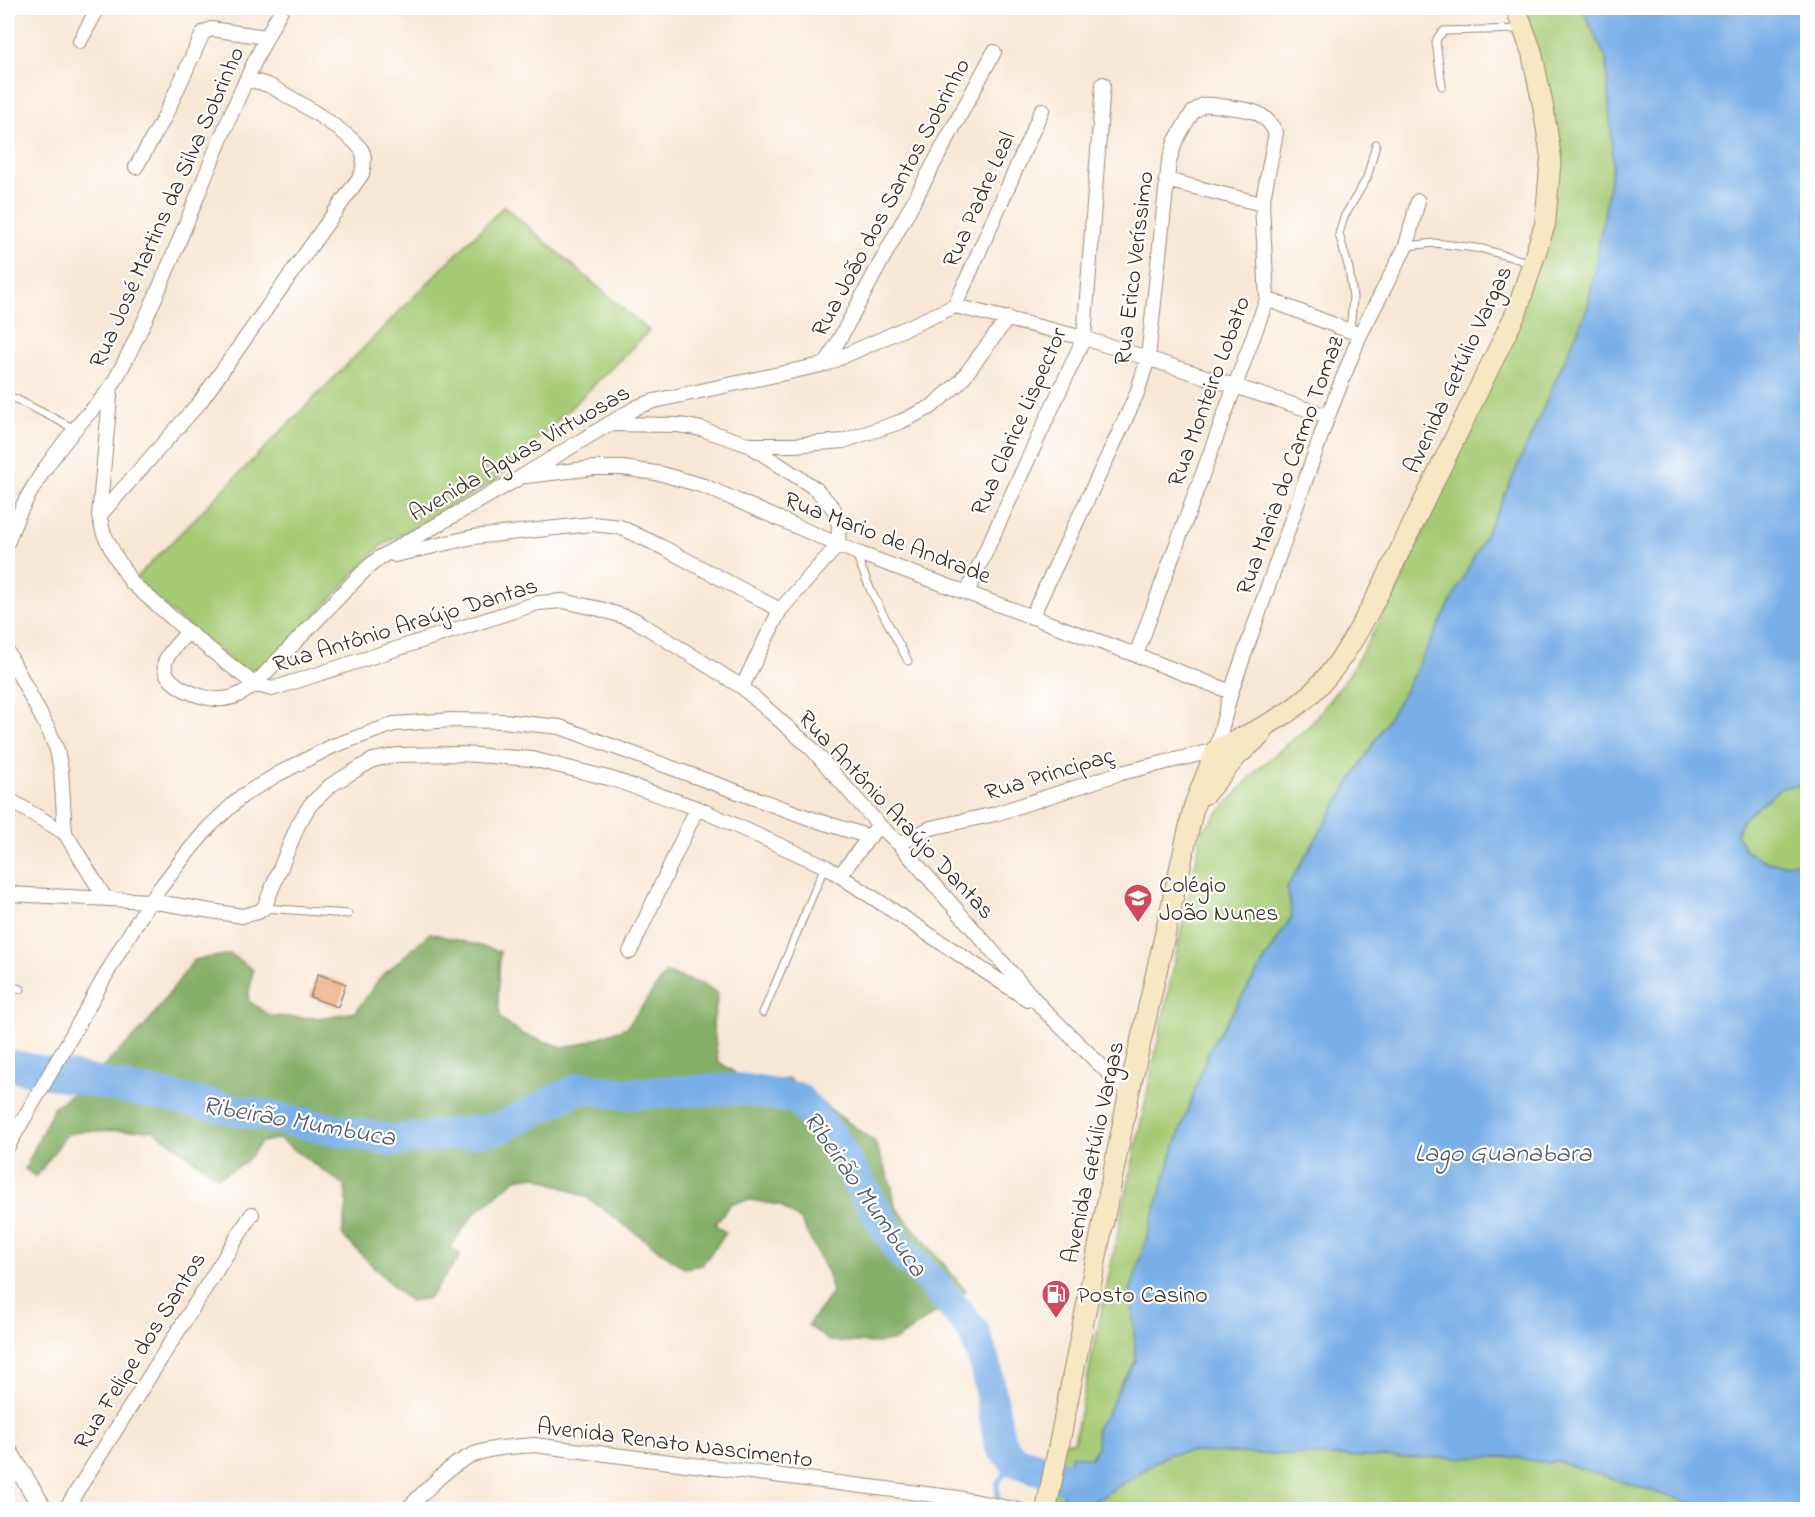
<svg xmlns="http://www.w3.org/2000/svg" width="1815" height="1517" font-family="'Indie Flower',sans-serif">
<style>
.green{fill:#a6cb75;stroke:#707a4a;stroke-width:1.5}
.forest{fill:#84af66;stroke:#606c42;stroke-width:1.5}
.water{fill:#79afe7;stroke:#5a6c82;stroke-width:1.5}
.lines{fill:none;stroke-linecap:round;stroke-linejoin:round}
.stream{stroke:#79afe7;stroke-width:5}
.river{stroke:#79afe7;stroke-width:32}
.building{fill:#e8a576}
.service-casing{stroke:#9a8879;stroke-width:9}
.minor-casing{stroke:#9a8879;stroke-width:16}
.tertiary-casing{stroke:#9a8879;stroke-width:20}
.secondary-casing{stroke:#9a8879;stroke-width:22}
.service{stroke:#fff;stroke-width:7}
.minor{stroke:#fff;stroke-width:14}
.tertiary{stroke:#fff;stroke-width:18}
.secondary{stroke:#f7e8c3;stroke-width:20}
.labels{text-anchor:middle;stroke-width:4.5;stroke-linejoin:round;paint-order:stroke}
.street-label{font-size:24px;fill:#3b2a1e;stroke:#fff}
.poi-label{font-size:24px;fill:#3b2a1e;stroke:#fff;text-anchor:start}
.water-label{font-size:26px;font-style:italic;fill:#515964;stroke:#fff}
</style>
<rect width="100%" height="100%" fill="#fff"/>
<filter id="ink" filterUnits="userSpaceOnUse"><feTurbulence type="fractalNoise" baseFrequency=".0167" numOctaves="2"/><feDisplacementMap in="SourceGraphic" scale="12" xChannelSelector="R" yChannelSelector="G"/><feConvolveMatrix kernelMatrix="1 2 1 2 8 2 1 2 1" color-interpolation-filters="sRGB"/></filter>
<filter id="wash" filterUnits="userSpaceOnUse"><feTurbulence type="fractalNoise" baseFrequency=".008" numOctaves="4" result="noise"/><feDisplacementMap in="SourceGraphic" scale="24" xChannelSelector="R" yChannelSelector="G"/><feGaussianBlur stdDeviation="1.35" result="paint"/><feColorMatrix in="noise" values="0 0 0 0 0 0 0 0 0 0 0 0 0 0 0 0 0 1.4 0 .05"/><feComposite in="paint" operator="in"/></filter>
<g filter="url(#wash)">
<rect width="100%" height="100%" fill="#f8e7d4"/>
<path class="green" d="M 1516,8 L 1807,8 L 1807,1509 L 1046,1510 L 1059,1442 L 1074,1442 L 1202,831 L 1258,769 L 1311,724 L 1348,676 L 1401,584 L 1517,311 L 1551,157 Z
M 504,206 L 649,331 L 497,480 L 381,546 L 254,680 L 133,581 Z"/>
<path class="forest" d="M 430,933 L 500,951 L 498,999 L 500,1018 L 522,1034 L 563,1047 L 581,1044 L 627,1027 L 666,973 L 707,986 L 718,994 L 713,1023 L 718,1061 L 751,1084 L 789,1079 L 875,1142 L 892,1187 L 895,1206 L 966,1291 L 897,1340 L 878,1343 L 829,1341 L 808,1325 L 832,1293 L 828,1274 L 801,1221 L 779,1205 L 750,1200 L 731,1203 L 715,1224 L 726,1233 L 702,1265 L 684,1268 L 586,1197 L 535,1176 L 516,1179 L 474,1214 L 450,1247 L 461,1255 L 429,1298 L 410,1301 L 400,1293 L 342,1235 L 347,1205 L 345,1186 L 279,1139 L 261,1142 L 245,1163 L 218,1177 L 153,1130 L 86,1131 L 67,1134 L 36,1177 L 25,1169 L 54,1107 L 88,1082 L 146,1025 L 194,960 L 231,954 L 253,970 L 248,1000 L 270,1016 L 318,1018 L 356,1012 L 379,979 Z"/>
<path class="water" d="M 1582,8 L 1807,8 L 1807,805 L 1804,802 L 1805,792 L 1796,785 L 1781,788 L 1743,819 L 1736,834 L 1747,852 C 1754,854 1756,856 1761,859 C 1774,866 1787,864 1801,862 L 1807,868 L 1807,1509 L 1709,1509 L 1556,1461 L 1547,1463 L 1509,1457 L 1403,1458 L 1190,1452 L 1169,1454 L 1092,1503 L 1062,1497 L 1071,1455 L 1091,1458 L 1097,1446 L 1096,1428 L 1107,1413 L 1123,1380 L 1136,1361 L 1131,1289 L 1172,1154 L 1209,1050 L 1292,916 L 1287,887 L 1406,689 L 1498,510 L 1588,307 L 1613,163 L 1606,59 Z"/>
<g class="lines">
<path class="stream" d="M 998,1505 L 997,1483 L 1015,1461"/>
<path class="river" d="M 8,1065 L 393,1141 L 498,1129 L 582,1087 L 624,1094 L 739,1089 L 797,1098 L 832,1137 L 899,1250 L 934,1284 L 973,1330 L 986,1367 L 1000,1445 L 1015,1461 L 1066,1478"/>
</g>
<g id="blocks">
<path class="building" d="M 318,974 L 346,984 L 338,1007 L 310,997 Z"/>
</g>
</g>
<g filter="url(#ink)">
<use href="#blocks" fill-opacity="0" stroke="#9a8879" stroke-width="1.5"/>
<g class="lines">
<g class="service-casing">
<path id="service" d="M 1442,86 L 1436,42 L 1438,37 L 1444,31 L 1521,29
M 1406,246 L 1435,243 L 1483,249 L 1531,263
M 1350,331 L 1353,297 L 1349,269 L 1339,234 L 1344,217 L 1367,178 L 1376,144
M 8,395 L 75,429
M 856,554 L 871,591 L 908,661
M 264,908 L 348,914
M 8,985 L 21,989
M 763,1013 L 825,866"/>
</g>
<g class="minor-casing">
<path id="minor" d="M 80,41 L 98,8
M 136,167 L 163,120 L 203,33 L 211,29 L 266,37
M 1166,180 L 1262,204
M 1267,299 L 1360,335
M 955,306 L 1084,338 L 1328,416
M 955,306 L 1042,110
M 826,364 L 994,52
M 111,386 L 99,516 L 200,402 L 362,174 C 363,166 366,158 362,151 C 353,134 289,96 270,86 C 263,83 255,81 247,79
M 608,424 L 679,425 L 702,429 L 749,445 L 816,489 L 834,509 L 839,526 L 838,545 L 780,610 L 742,687
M 749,445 L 794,445 L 843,441 L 900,422 L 931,407 L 959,383 L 1008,318
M 526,476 L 594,468 L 623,468 L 662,474 L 704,486 L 855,552 L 1136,655 L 1231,692
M 99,516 L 104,534 L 114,554 L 131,582 L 188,632 L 254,684 L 272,689 L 538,603 L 563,601 L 600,609 L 635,620 L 742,687 L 811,748 L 879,825 L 899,844 L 1043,1009 L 1129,1093
M 8,541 C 22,499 47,463 75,429 C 87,414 103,400 113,384 C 179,263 216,128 282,8
M 395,555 L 473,537 L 592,524 L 620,527 L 662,547 L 780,610
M 967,592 L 1084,338 L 1103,84
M 1032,616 L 1126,418 L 1137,393 L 1148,358 L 1169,162 L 1175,142 L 1187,121 L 1193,112 L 1203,105 C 1211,104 1219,106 1227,107 C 1251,110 1264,110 1276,133 L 1262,204 L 1267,299 L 1136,655
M 188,632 C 181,640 168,652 165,662 C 160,686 206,701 223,699 C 235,698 243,693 253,686 L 365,570 L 379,558 L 521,477 L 637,407 L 654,401 L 826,364 L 955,306
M 8,653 L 49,731 L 57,750 L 61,770 L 65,833 L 105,898
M 8,799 L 65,833
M 899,844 L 931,828 L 995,814 L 1117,774 L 1216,750 L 1231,692 L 1328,416 L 1360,335 L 1406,246 L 1418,201
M 840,875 L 874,831
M 8,894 L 150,901 L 242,916 L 258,912 L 264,908 L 298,825 L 310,805 L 331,785 L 356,770 L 373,760 L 397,755 L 462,754 L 532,759 L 612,779 L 697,808 L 825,866 L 1027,999
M 630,952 L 697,808
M 8,1146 L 67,1044 L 121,948 L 150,901 L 187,853 L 209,827 L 242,796 L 278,774 L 333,746 L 394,724 L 452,720 L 503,721 L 560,727 L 809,818 L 870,837
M 65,1510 L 252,1214
M 406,1510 C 426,1491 445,1468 470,1456 C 490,1447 513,1447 534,1445 L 958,1498 L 1019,1510"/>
</g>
<g class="tertiary-casing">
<path id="tertiary" d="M 8,1451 L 44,1510"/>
</g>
<g class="secondary-casing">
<path id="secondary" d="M 1205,794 L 1238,755 L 1261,735
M 1046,1510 L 1129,1093 L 1194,806 L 1216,750 C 1239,739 1264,728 1285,714 C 1335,683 1362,625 1388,575 L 1517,311 L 1545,224 L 1551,157 L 1543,106 L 1532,53 L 1516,8"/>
</g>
<use href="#service" class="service"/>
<use href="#minor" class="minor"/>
<use href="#tertiary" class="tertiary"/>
<use href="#secondary" class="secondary"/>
</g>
</g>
<defs>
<g id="school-pin" transform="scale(1.5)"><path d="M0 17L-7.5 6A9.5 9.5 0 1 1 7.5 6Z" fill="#d1495b" stroke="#fff"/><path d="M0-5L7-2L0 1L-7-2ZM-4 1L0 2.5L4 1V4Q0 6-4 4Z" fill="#fff"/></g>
<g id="fuel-pin" transform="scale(1.5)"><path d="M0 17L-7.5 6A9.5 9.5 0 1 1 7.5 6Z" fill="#d1495b" stroke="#fff"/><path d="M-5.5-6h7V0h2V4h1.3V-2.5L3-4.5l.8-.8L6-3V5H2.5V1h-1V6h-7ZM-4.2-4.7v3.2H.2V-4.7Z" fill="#fff"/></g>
</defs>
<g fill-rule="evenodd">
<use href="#school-pin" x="1138" y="898"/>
<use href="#fuel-pin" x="1056" y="1294"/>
</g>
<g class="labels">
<g class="street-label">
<text transform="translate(890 197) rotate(-62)" y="8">Rua João dos Santos Sobrinho</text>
<text transform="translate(978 199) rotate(-66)" y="8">Rua Padre Leal</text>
<text transform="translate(166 207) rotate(-66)" y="8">Rua José Martins da Silva Sobrinho</text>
<text transform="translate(1133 268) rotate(-83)" y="8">Rua Erico Veríssimo</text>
<text transform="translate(1457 369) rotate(-65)" y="8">Avenida Getúlio Vargas</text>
<text transform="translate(1208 391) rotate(-70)" y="8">Rua Monteiro Lobato</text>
<text transform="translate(1018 421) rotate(-66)" y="8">Rua Clarice Lispector</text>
<text transform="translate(519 452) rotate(-30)" y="8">Avenida Águas Virtuosas</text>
<text transform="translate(1289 465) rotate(-70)" y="8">Rua Maria do Carmo Tomaz</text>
<text transform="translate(888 537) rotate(21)" y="8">Rua Mario de Andrade</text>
<text transform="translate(405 624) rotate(-17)" y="8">Rua Antônio Araújo Dantas</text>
<text transform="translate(1049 773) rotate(-17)" y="8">Rua Principaç</text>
<text transform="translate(897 814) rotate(47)" y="8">Rua Antônio Araújo Dantas</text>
<text transform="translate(1092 1152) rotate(-78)" y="8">Avenida Getúlio Vargas</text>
<text transform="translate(139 1350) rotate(-58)" y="8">Rua Felipe dos Santos</text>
<text transform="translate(675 1442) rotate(7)" y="8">Avenida Renato Nascimento</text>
</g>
<g class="poi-label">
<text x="1159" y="892">Colégio<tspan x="1159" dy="28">João Nunes</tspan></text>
<text x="1077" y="1302">Posto Casino</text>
</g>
<g class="water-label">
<text transform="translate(299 1120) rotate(10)" y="9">Ribeirão Mumbuca</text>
<text x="1503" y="1161">Lago Guanabara</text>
<text transform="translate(866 1193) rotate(55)" y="9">Ribeirão Mumbuca</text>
</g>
</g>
<rect width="1815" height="1517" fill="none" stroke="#fff" stroke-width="30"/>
</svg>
